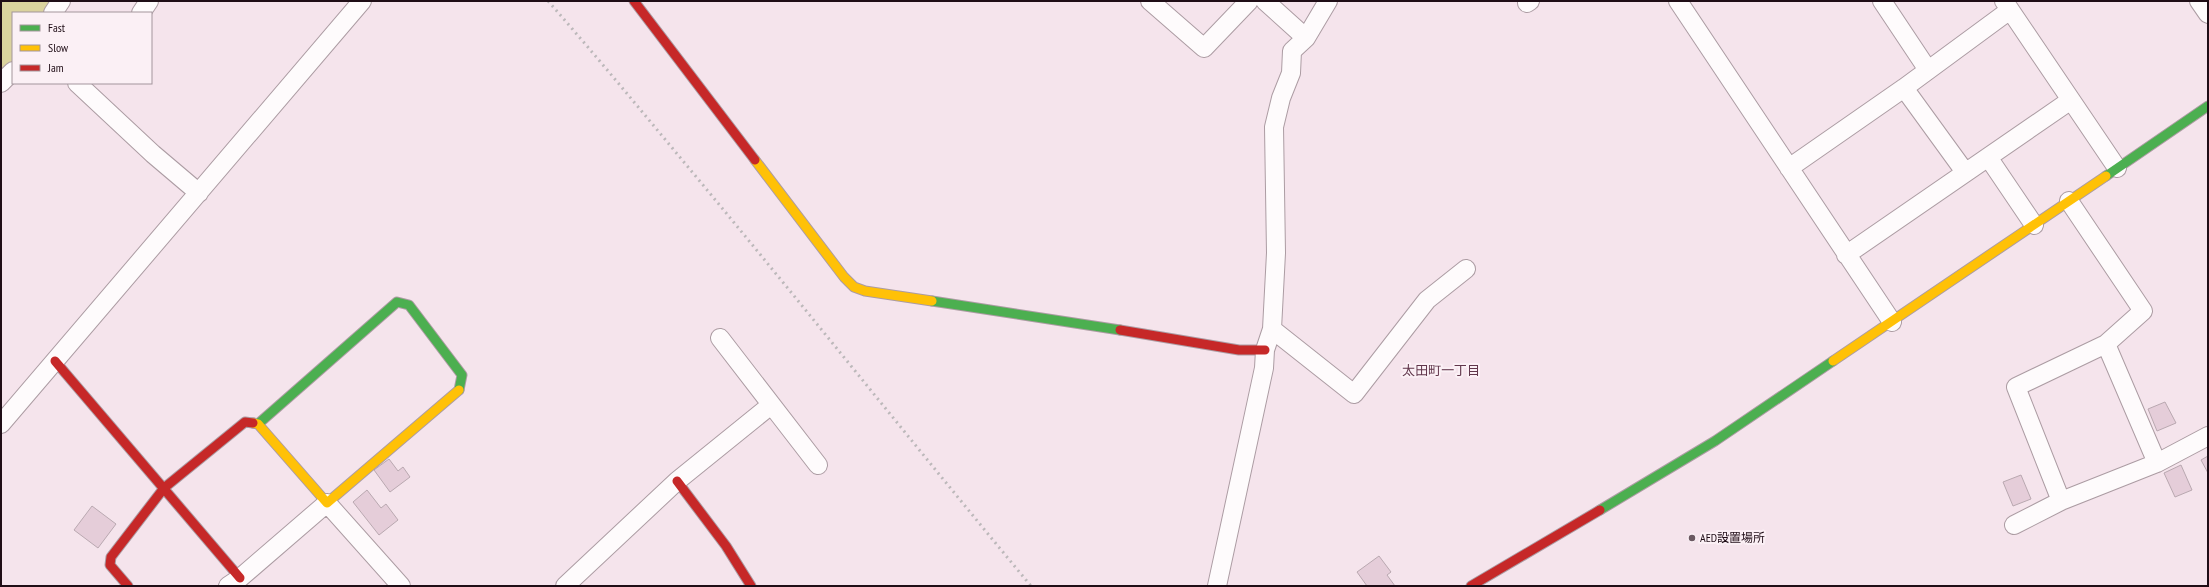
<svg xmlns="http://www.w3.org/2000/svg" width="2209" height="587" font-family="'PT Sans Narrow','Noto Sans JP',sans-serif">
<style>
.green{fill:#dbd39e}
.building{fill:#e5cdd9;stroke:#b9a8b0}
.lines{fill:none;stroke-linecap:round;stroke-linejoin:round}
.street-casing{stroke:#ac9ca3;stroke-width:20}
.fast-casing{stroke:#ac9ca3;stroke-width:11}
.slow-casing{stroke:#ac9ca3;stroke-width:11}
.jam-casing{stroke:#ac9ca3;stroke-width:11}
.street{stroke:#fefbfc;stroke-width:18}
.fast{stroke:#4caf50;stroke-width:9}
.slow{stroke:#ffc107;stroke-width:9}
.jam{stroke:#c62828;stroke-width:9}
.rail{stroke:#bcb8ba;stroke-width:3;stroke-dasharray:2 4;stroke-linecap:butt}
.poi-dot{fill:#6a5861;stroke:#fbf0f5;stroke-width:1.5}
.labels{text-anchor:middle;stroke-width:4;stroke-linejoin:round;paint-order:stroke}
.poi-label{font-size:12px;fill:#1f0d16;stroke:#fbf0f5;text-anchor:start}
.neighbourhood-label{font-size:13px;fill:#61364b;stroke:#fbf0f5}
</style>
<rect width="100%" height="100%" fill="#f5e4ec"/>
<path class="green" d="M 1,1 L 71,1 L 64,13 L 13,13 L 13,75 L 1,87 Z"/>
<path class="building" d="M 2165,402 L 2176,423 L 2157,431 L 2148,409 Z
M 2208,456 L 2208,473 L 2201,460 Z
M 389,459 L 398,471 L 403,467 L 410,477 L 390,492 L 374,470 Z
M 2181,465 L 2192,490 L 2175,497 L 2164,473 Z
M 2021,475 L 2031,499 L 2013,506 L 2003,482 Z
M 367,490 L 381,508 L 386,504 L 398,520 L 379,535 L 353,502 Z
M 92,506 L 116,524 L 98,548 L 74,530 Z
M 1379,556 L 1391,572 L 1387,575 L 1395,586 L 1367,586 L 1357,572 Z"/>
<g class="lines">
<g class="street-casing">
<path id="street" d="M 1150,1 L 1204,48 L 1249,1
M 1265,1 L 1306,38
M 1678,1 L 1892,322
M 1882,1 L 1928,70
M 2004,1 L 2117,168
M 2199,1 L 2208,14
M 1527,3 L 1530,1
M 53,13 L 61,1
M 141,13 L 149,1
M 1,83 L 13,71
M 77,83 L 153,154 L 199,193
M 1904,88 L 1965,172
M 1988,157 L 2034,225
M 1789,168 L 1904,88 L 2010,10
M 2069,201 L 2143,311 L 2106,344
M 1846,255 L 2071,100
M 1272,329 L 1354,394 L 1427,300 L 1466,269
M 720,338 L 818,465
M 1,424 L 362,1
M 2061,501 L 2016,387 L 2106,344 L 2157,463
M 2014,525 L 2061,501 L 2157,463 L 2208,436
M 228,586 L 240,578 L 327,503 L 401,586
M 565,586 L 677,481 L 771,405
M 1217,586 L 1264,368 L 1265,350 L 1272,329 L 1276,253 L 1274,127 L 1281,98 L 1291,73 L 1292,51 L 1306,38 L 1328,1"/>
</g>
<g class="fast-casing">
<path id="fast" d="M 2106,176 L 2208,106
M 932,301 L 1120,330
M 258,424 L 397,302 L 409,305 L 462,375 L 459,390
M 1600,510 L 1715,441 L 1833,361"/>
</g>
<g class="slow-casing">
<path id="slow" d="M 755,160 L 844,277 L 854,287 L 865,291 L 932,301
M 1833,361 L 2106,176
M 253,423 L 258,424 L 327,503 L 459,390"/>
</g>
<g class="jam-casing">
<path id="jam" d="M 634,1 L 755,160
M 1120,330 L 1239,350 L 1265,350
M 55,361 L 240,578
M 677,481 L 726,546 L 751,586
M 128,586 L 110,565 L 111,557 L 164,488 L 245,422 L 253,423
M 1471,586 L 1600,510"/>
</g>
<use href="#street" class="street"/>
<use href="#fast" class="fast"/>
<use href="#slow" class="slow"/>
<use href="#jam" class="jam"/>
<path class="rail" d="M 548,1 C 599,59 648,119 698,179 C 810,314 919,451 1031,586"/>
</g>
<circle class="poi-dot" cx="1692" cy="538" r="4"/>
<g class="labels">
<g class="poi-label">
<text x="1700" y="542">AED設置場所</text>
</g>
<g class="neighbourhood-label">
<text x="1441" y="375">太田町一丁目</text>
</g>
</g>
<rect width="2209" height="587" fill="none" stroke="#1f0d16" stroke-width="4"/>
<rect x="12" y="12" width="140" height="72" fill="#fbf0f5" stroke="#a3959c"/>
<rect x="20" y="25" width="20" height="6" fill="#4caf50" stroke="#a3959c"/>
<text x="48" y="32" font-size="12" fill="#1f0d16">Fast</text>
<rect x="20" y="45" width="20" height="6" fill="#ffc107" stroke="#a3959c"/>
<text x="48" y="52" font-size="12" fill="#1f0d16">Slow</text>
<rect x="20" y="65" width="20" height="6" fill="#c62828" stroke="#a3959c"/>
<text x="48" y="72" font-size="12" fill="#1f0d16">Jam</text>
</svg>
